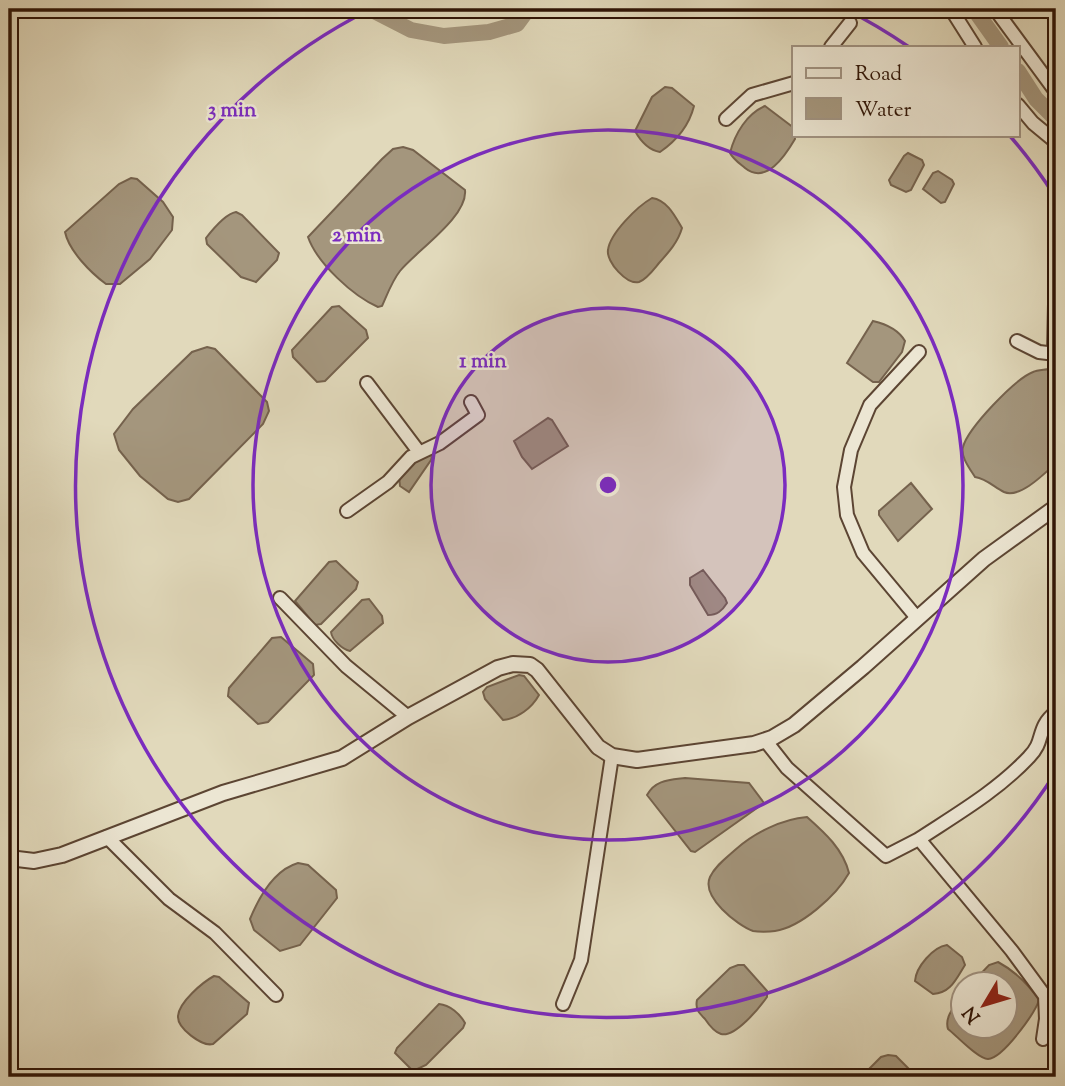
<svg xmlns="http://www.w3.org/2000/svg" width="1065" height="1086" font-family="'Sorts Mill Goudy',serif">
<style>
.water{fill:#a4967d;stroke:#75624d;stroke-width:2}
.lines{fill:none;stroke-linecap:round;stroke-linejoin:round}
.canal{stroke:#a4967d;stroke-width:16}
.minor-casing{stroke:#5c4533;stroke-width:16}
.tertiary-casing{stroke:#5c4533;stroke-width:18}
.minor{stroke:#ece6d3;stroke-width:12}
.tertiary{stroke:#ece6d3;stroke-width:14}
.ring{fill:none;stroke:#7b2cbf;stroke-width:3.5}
.centre{fill:#7b2cbf;stroke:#ece6d3;stroke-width:3.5}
.ring-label{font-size:21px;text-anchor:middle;font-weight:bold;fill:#7b2cbf;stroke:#ece6d3;stroke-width:5;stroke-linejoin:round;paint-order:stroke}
</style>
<rect width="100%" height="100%" fill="#e1d9bb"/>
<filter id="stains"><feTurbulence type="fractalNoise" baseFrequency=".00286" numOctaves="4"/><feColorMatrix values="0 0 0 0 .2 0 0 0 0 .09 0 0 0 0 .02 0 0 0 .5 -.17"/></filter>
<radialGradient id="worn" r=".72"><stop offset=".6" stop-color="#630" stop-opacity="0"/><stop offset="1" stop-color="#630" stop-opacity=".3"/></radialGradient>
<path class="water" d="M 665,87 L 672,88 L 694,106 C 689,126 676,141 660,152 C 648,150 640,140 635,131 L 652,97 Z
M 765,106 L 794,128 L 795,139 C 785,156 766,185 745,168 C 739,163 733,159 730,153 C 735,133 747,114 765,106 Z
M 403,147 L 413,150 L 465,190 C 468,217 416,251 400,271 C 392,281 387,295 382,306 L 378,307 C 353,296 317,263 308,237 L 382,159 L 393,149 Z
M 908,153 L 922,160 L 924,165 L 911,190 L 906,192 L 891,185 L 889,180 L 904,156 Z
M 938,171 L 952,180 L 954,184 L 945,202 L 941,203 L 923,189 L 933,173 Z
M 131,178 L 137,179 L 163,202 L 173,217 L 172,230 L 150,259 L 120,284 L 106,284 C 91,273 69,251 65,232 L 119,184 Z
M 652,198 C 667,200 675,216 682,228 C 678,242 669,252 659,263 C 654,269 647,279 639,282 C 627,285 606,262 608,250 C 610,233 638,206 652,198 Z
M 236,212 L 242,215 L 279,253 L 277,260 L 256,282 L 241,277 L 207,244 L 206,238 C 213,229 225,214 236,212 Z
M 339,306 L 366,330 L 368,338 L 325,381 L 317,382 L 293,357 L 292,350 L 332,307 Z
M 873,321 C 886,324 898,329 905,341 L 902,352 L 879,382 L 873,382 L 847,363 Z
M 207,347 L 215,349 L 267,402 L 269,411 L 263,424 L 189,499 L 178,502 L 168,499 L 140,476 L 119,450 L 114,434 L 133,409 L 192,352 Z
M 1049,369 L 1056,371 L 1056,463 C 1045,473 1020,499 1004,492 C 994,487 987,479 975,477 C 970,469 960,456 963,447 C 968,428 1015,379 1033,372 C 1037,370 1044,370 1049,369 Z
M 548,418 L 552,420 L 568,446 L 532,469 L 522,457 L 514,441 Z
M 428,454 L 432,456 L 431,460 L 409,492 L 400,486 L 399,476 L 423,455 Z
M 911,483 L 932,509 L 898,541 L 879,515 L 879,511 Z
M 336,561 L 358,582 L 356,589 L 321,624 L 315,625 L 295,601 L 329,562 Z
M 703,570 L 725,598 L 727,603 C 722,611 717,615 708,615 L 690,585 L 690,578 Z
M 369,599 L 382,616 L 383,623 L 350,651 C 342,649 332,640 331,632 L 362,600 Z
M 281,637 L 313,664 L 314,675 L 268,722 L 258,724 L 228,696 L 229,688 L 272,638 Z
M 519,675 L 524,676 L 539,695 C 532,708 517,719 503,720 L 485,699 L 483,692 L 487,687 Z
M 685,778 L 749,783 L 764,803 L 695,852 L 691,851 L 647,795 C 655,780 669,780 685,778 Z
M 807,817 C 825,833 843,849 849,873 C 836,896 801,927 775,931 C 769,932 758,932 753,931 C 737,925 701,897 710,877 C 715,866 726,858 735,850 C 754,833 782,819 807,817 Z
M 298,863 L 308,865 L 336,890 L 337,898 L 300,945 L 280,951 L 254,930 L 250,919 C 259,897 274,870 298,863 Z
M 947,945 L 962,957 L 965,965 C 956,979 951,993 933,994 L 915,981 C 916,967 933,947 947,945 Z
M 998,962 C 1015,971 1028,984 1039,1000 C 1035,1013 1003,1058 988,1059 C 978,1059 957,1036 948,1029 C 944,1016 956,1005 963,995 L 964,1026 L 1006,1026 L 1006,984 L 971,984 L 989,965 Z
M 738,965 L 744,965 L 767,991 L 767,997 C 760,1007 735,1038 721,1034 C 714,1032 709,1025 705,1019 C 699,1013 695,1009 697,1000 L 730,968 Z
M 214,976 L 219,977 L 249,1003 L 247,1014 L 213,1044 C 202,1047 177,1028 178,1016 C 179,1002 203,982 214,976 Z
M 439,1004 C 450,1005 460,1014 465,1023 L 463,1028 L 426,1065 L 413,1071 L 395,1053 L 397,1048 Z
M 888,1055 L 896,1056 L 917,1077 L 861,1077 L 881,1057 Z"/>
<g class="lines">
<path class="canal" d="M 370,9 L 411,30 L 444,36 L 489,32 L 517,24 L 528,9
M 974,9 L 1001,47
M 1018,71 L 1036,99 L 1056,119"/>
<g class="minor-casing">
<path id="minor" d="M 951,9 L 975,47
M 995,9 L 1056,92
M 831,47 L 850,23
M 1018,105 L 1033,123 L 1056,142
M 726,119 L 752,95 L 794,83
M 1017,341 L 1039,352 L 1056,354
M 1054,354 L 1055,304
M 367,383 L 419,452
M 347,511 L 388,482 L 411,457 L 440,443 L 478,415 L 471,402
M 280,598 L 346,666 L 408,717
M 917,618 L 863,553 L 847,515 L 844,487 L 851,450 L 870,405 L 919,352
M 765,740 L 787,768 L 886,856 L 919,839
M 107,837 L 169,899 L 215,933 L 276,995
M 563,1004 L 581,960 L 612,756
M 1043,1039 L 1046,1019 L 1045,996 L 1012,951 L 919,839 C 957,814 997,791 1029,757 C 1046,740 1035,729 1056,712"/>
</g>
<g class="tertiary-casing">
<path id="tertiary" d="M 9,858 L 34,861 L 62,855 L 223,793 L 342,758 L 408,717 L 498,668 L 513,664 L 530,665 L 537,670 L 598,747 L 612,756 L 637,760 L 754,744 L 772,738 L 794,725 L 863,667 L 984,559 L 1056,507"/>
</g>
<use href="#minor" class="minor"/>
<use href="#tertiary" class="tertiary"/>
</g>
<circle cx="608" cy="485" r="177" fill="#7b2cbf" fill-opacity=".12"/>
<g class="ring">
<circle cx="608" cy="485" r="177"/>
<circle cx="608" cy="485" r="355"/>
<path d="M1054 775A532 532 0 1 1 371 9M845 9A532 532 0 0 1 909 47M1010 136A532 532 0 0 1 1054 195"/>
</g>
<circle cx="608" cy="485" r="10" class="centre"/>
<g class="ring-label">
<text x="232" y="116">3 min</text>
<text x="357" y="241">2 min</text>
<text x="483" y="367">1 min</text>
</g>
<rect width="1065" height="1086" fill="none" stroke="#e1d9bb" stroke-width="35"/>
<rect x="10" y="10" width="1044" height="1065" fill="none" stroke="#2f1406" stroke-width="3.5"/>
<rect x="18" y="18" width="1030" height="1051" fill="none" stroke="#2f1406" stroke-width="2"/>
<rect x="792" y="46" width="228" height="91" fill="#ece6d3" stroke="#a09281" stroke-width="2"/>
<rect x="806" y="68" width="35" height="10" fill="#ece6d3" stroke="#a09281" stroke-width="2"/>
<text x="855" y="80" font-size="21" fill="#2f1406">Road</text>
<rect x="806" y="98" width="35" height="21" fill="#a4967d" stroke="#a09281" stroke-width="2"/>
<text x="855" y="116" font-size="21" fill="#2f1406">Water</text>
<g transform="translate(984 1005) rotate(232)"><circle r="33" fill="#ece6d3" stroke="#a09281" stroke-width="2"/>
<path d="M0-5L12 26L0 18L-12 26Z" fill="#8f2418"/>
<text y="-10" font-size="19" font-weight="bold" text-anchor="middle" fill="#2f1406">N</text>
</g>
<rect width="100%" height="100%" filter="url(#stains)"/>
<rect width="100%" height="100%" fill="url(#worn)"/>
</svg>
